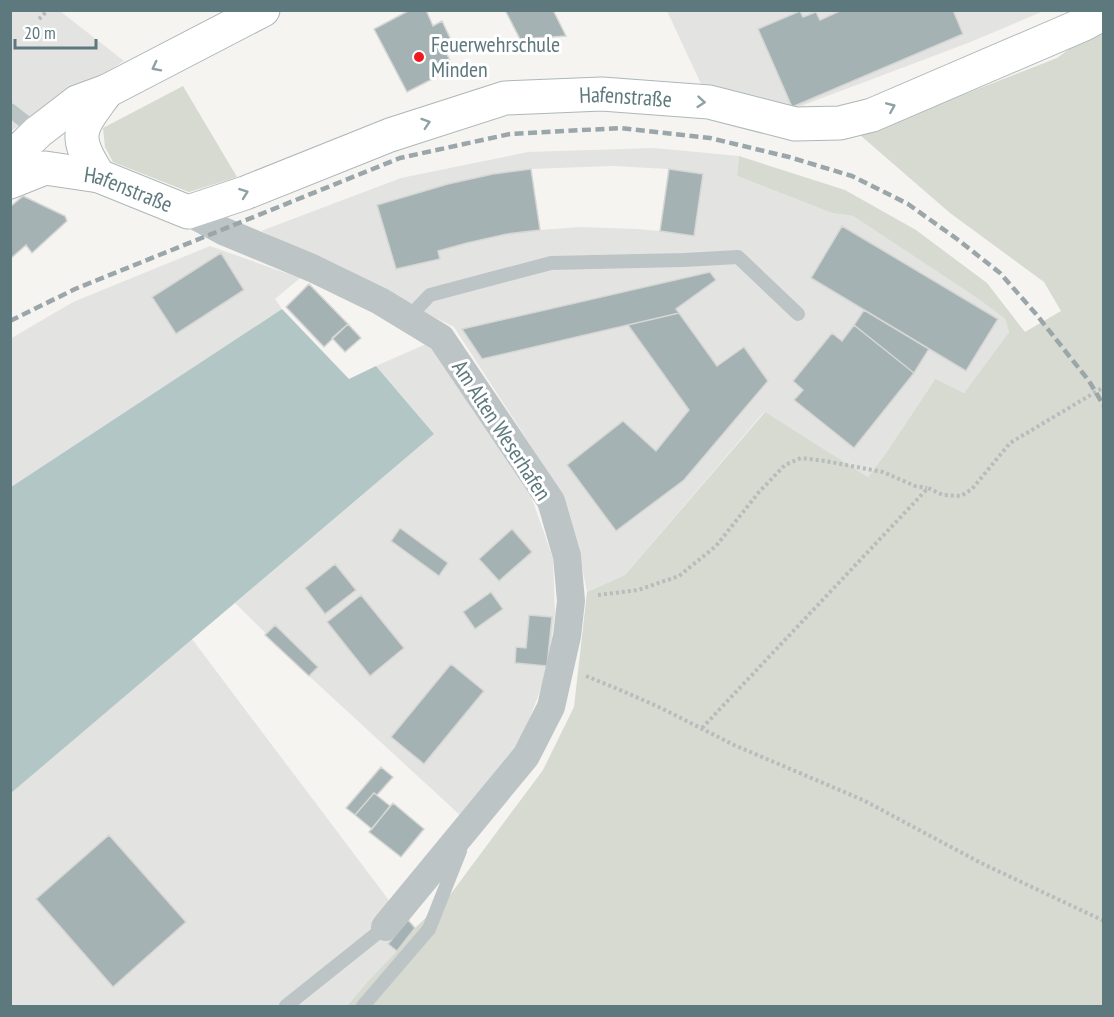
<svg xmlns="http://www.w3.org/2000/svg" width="1114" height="1017" font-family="'PT Sans Narrow',sans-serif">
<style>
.built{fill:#e3e4e2;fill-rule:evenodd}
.green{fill:#d6dad0}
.water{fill:#b2c6c6}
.building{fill:#a4b2b3;stroke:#d6d6d4;stroke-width:1.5}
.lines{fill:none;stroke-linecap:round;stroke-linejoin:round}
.secondary-casing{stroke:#adb7b9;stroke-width:35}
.path{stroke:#b7bcbd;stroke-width:4;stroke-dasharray:3 3;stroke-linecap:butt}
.service{stroke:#bdc4c6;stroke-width:14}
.minor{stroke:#bdc4c6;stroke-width:28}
.secondary{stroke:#fff;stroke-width:33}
.rail{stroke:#9aa6a9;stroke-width:4.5;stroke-dasharray:9 4.5;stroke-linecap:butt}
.oneway{stroke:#8ea1a5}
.poi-dot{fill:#ee181e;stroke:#fff;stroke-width:2}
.labels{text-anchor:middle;stroke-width:6;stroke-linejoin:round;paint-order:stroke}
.poi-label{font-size:22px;fill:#5e797e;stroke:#fff;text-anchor:start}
.street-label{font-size:22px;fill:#5e797e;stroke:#fff}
</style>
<rect width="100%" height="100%" fill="#f5f4f1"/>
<path class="built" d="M 11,11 L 60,11 L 124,61 L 11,131 Z
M 667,11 L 1044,11 L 968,43 L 793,109 L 702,86 Z
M 654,148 L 739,156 L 737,176 L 832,213 L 853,216 L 980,300 L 1005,319 L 1009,332 L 964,393 L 934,380 L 886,453 L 868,477 L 764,412 L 625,575 L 587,592 L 578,547 L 557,486 L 454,327 L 261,231 L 401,178 L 528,152 ZM 612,166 L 668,169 L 660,231 L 637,229 L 581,227 L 540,230 L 531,169 Z
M 210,246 L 300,278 L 275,299 L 282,309 L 11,487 L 10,339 L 73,302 Z
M 426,344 L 439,354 L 531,496 L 553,558 L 555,613 L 548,670 L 519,746 L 461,816 L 309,676 L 235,603 L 434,434 L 376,366 Z
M 192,639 L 391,903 L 415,928 L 397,951 L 368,981 L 347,1006 L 11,1006 L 10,793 Z"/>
<path class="green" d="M 1103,24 L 1103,1006 L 347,1006 L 368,981 L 397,951 L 415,928 L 450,895 L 543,770 L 574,707 L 587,592 L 625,575 L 765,412 L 868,477 L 886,453 L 935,379 L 964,393 L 1009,332 L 1005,319 L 980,300 L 853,216 L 832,213 L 737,176 L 739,156 L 845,190 L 916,230 L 987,283 L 1025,332 L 1061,311 L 1044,282 L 950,213 L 860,135 L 1057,58 Z
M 183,86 L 237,177 L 189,192 L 113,162 L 105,147 L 103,128 Z"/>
<path class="water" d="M 282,309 L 349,379 L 376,366 L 434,434 L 11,793 L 11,487 Z"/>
<path class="building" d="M 410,10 L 426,10 L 433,26 L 442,21 L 452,42 L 443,47 L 454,68 L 407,92 L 374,29 Z
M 505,10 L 553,10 L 566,36 L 520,39 Z
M 842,10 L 953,10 L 963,34 L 792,107 L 758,29 L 800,11 L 803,17 L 816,12 L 820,20 Z
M 531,169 L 540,230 L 507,234 L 467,243 L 438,251 L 440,259 L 396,269 L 377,205 L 448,184 L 493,174 Z
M 669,169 L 703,174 L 694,236 L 660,231 Z
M 23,196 L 65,216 L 67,221 L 32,253 L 26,245 L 10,259 L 10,207 Z
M 842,226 L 998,319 L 966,371 L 811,278 Z
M 221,253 L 244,290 L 176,334 L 152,297 Z
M 710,272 L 716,280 L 676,309 L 679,313 L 482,359 L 462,329 Z
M 309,284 L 348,324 L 324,347 L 286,307 Z
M 864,310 L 929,349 L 914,373 L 854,325 Z
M 679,313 L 717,366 L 744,347 L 768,381 L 684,480 L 616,531 L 567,465 L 623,421 L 656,451 L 689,410 L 628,325 Z
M 348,324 L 361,338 L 345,352 L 332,338 Z
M 854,325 L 914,373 L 854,448 L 794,400 L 803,390 L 793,381 L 832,333 L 842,341 Z
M 400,528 L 448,563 L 439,576 L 391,541 Z
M 512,529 L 532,552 L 499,581 L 479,559 Z
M 335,564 L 356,590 L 325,614 L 305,588 Z
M 491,592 L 503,609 L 475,629 L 463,612 Z
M 361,595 L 404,648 L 370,676 L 327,622 Z
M 529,615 L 552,617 L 547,666 L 515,663 L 516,647 L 526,648 Z
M 275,625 L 318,667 L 309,676 L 265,635 Z
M 451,664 L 484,691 L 424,764 L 391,737 Z
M 381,767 L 393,777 L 377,795 L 374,793 L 355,815 L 346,808 Z
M 374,793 L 390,806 L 372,829 L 355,815 Z
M 393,803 L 424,829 L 401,857 L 369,832 Z
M 109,835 L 186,922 L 113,987 L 36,899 Z
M 408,920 L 415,928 L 397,951 L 388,944 Z"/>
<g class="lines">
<g class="secondary-casing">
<g id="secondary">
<path d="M 10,159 L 38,132 L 77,102 L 107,91 L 263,10"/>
<path d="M 99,176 C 71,133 80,129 107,91"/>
<path id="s1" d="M 10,182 L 45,168 L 99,176 L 188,212 L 245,193 L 390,135 L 505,98 L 602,94 L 709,102 L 795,124 L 840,123 L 872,115 L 1084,24 L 1104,13"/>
</g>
</g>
<path class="path" d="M 39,19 L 48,10
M 598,595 L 638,590 L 679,576 L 716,546 L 759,492 L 785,465 L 801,458 L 825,461 L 883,472 L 915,486 L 927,488
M 586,676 L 618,689 L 661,708 L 734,745 L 863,800 L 981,863 L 1104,921
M 702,728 L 928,488 L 943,495 L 961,496 L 972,489 L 1010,443 L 1104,387"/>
<path class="service" d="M 10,110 L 38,132
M 408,318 L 430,295 L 551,263 L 684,260 L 738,257 L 798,314
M 286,1006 L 385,927
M 363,1006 L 429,929 L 460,851"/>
<path class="minor" d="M 188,212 L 223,231 L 312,268 L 380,301 L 441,338 L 551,501 L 567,556 L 571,601 L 567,636 L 551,707 L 526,756 L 385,927"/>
<use href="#secondary" class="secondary"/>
<path class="rail" d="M 10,321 L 75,289 L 400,158 L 510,134 L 621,128 L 710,138 L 789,157 L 852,176 L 908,204 L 957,239 L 1000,273 L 1036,314 L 1089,381 L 1104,406"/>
</g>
<defs><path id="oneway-chevron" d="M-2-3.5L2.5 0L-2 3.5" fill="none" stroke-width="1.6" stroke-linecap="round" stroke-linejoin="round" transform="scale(1.5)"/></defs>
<g class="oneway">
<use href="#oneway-chevron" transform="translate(156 67) rotate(153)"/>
<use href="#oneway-chevron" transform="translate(701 102) rotate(5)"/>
<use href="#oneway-chevron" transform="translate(891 107) rotate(-23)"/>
<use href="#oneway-chevron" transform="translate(426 123) rotate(-18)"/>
<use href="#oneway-chevron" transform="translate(244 193) rotate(-20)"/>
</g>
<circle class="poi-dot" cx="419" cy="57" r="6"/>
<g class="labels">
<g class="poi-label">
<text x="431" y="52">Feuerwehrschule<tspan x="431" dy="25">Minden</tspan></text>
</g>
<g class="street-label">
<text dy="8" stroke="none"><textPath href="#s1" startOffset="646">Hafenstraße</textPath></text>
<text dy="8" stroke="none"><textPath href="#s1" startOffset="124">Hafenstraße</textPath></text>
<text transform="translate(502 430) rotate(57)" y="8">Am Alten Weserhafen</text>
</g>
</g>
<rect width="1114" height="1017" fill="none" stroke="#5e797e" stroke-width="24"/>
<path d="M15 39v9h81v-9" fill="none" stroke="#5e797e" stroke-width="3"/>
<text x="24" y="39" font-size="18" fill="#5e797e" stroke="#ffffff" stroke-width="4.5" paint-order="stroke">20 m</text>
</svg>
